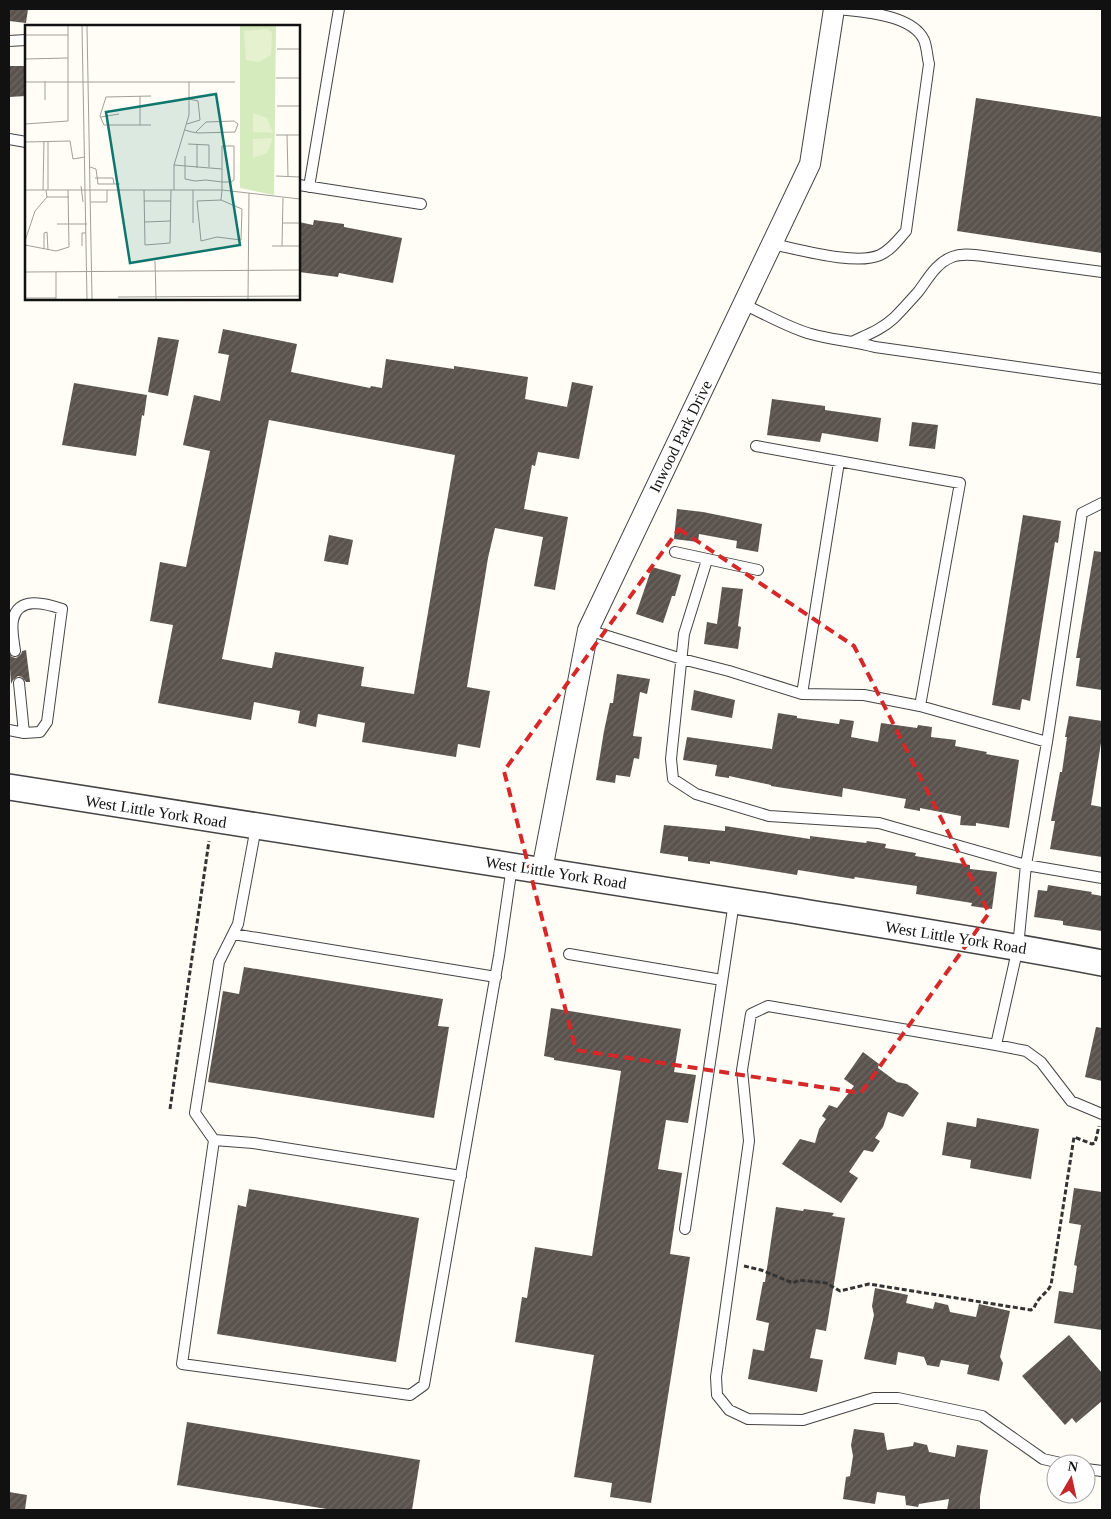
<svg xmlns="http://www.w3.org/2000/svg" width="1111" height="1519" font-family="'Times New Roman',serif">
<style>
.building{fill:url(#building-hatch);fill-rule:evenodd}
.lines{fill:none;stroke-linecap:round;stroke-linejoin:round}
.service-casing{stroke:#444;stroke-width:12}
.minor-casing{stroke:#444;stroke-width:22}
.tertiary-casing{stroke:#444;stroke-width:28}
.path{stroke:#333;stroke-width:3;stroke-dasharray:5 2.5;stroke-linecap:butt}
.service{stroke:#fff;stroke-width:10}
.minor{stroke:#fff;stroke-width:20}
.tertiary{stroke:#fff;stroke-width:25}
.marked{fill:none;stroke:#d62828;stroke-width:4;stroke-dasharray:10 6;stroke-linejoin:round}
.labels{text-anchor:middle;stroke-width:5;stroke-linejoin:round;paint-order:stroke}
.street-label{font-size:16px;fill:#111;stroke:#fff}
.inset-road{fill:none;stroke:#a09f9a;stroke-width:1}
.view{fill:#0f766e;fill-opacity:0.15;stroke:#0f766e;stroke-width:2.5}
.inset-edge{fill:none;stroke:#111;stroke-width:2.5}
</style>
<defs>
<pattern id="building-hatch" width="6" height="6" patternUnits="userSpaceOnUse" patternTransform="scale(1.25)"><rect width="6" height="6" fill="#5a524d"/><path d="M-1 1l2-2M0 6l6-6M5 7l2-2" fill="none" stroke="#6d6662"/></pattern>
</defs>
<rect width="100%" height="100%" fill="#fffdf5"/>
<path class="building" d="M 9,9 L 28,9 L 26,23 L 9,21 Z
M 9,66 L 26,66 L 26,96 L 9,97 Z
M 976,98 L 1102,117 L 1102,253 L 957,231 Z
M 314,220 L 344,224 L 344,227 L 402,238 L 393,283 L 339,273 L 338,277 L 299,272 L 299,222 L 313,225 Z
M 223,329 L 297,344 L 291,372 L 370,388 L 371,386 L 382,388 L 386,359 L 454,369 L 454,366 L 528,377 L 525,399 L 567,407 L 572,382 L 593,386 L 579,459 L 538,452 L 535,466 L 532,465 L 524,509 L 568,517 L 555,590 L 534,586 L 543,537 L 495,528 L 488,558 L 467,687 L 490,691 L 480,748 L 458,744 L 456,757 L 362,742 L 365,723 L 318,714 L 316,727 L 298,723 L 300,711 L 254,702 L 251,720 L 158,703 L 173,625 L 150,621 L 160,562 L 186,567 L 210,451 L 183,445 L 194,395 L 220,401 L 229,355 L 218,353 ZM 269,420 L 455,455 L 414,694 L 361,686 L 364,667 L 275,652 L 272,668 L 270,668 L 222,659 Z
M 158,337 L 179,340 L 168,396 L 148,392 Z
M 74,383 L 147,395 L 144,416 L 142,415 L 136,456 L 62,445 Z
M 772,399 L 825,406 L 825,410 L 881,418 L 878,442 L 822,433 L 820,442 L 767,435 Z
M 912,422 L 938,425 L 935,449 L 909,446 Z
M 677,509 L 703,512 L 762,524 L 758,552 L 736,548 L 737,541 L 699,534 L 698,542 L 674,539 Z
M 1023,515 L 1061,521 L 1058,543 L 1055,542 L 1030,701 L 1022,699 L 1020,710 L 992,705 Z
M 329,535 L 353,540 L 348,565 L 324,561 Z
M 1094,551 L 1102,552 L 1102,690 L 1076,686 L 1080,658 L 1076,658 Z
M 652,567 L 681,575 L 675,596 L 672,596 L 663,623 L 636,614 Z
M 722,587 L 743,589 L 738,626 L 741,627 L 738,649 L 704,644 L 707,622 L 717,624 Z
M 26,650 L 30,682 L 26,682 L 22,677 L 18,676 L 13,680 L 11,684 L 9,653 L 12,657 L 16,658 L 21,654 L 22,651 Z
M 617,674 L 650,679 L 647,694 L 640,692 L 633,736 L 642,737 L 639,759 L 634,758 L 630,777 L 616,775 L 615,783 L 596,780 L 604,731 L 610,703 L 613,703 Z
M 694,690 L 735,700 L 732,718 L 691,710 Z
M 778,713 L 797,716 L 797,718 L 839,724 L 840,719 L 854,721 L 851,737 L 878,742 L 881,723 L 917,728 L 918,725 L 932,727 L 931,737 L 956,740 L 955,746 L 987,752 L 986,754 L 1019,760 L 1009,828 L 976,823 L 976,826 L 960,825 L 961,816 L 920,808 L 920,811 L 904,808 L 906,799 L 843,788 L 842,797 L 771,786 L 771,785 L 729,776 L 729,778 L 715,776 L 717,765 L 683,760 L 687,737 L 772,749 Z
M 1069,716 L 1102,721 L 1102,743 L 1101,743 L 1091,805 L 1102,807 L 1102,857 L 1050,849 L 1055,821 L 1051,821 L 1060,772 L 1062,772 L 1067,737 L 1065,737 Z
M 664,825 L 725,831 L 725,826 L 810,839 L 810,836 L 866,843 L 867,841 L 886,844 L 885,848 L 916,853 L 915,856 L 970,865 L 970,869 L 997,872 L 992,909 L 971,906 L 972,903 L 916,894 L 917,886 L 889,882 L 855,877 L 854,879 L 798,870 L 797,875 L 710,861 L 710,864 L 688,861 L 688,857 L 660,853 Z
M 1048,885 L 1092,892 L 1091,894 L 1102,896 L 1102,931 L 1063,925 L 1063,921 L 1034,917 L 1038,890 L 1047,891 Z
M 244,967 L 443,999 L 438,1026 L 449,1027 L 434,1118 L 208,1082 L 223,991 L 239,994 Z
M 551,1008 L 681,1029 L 674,1072 L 696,1075 L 688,1123 L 666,1120 L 658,1169 L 682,1173 L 670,1254 L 690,1257 L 651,1503 L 610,1497 L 612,1483 L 574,1477 L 594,1355 L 515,1342 L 522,1297 L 527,1298 L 535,1247 L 592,1256 L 621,1071 L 554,1060 L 554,1058 L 544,1056 Z
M 1096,1027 L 1102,1028 L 1102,1081 L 1085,1077 Z
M 863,1052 L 879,1064 L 878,1068 L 897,1082 L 907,1084 L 919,1093 L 903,1117 L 888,1112 L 883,1127 L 875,1138 L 880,1141 L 873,1152 L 864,1150 L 849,1172 L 858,1178 L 841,1203 L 782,1164 L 800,1139 L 815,1143 L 819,1129 L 826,1119 L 822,1116 L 829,1105 L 837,1108 L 854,1086 L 844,1079 Z
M 977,1118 L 1039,1129 L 1031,1179 L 970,1168 L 971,1160 L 942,1155 L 947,1122 L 976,1127 Z
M 1074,1188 L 1102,1192 L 1102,1330 L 1054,1323 L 1059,1291 L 1073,1293 L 1077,1266 L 1074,1265 L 1081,1225 L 1069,1223 Z
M 249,1189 L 419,1218 L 396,1362 L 217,1334 L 238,1205 L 246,1207 Z
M 776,1207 L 803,1211 L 804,1209 L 834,1213 L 832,1216 L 845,1218 L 826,1331 L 816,1329 L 810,1358 L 823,1360 L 817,1392 L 748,1379 L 753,1349 L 764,1351 L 769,1323 L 756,1320 L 763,1282 L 765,1282 Z
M 875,1288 L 908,1295 L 906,1303 L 933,1309 L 935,1302 L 948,1305 L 950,1312 L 976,1317 L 979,1304 L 1010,1311 L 1000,1357 L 1003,1363 L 999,1381 L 967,1374 L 969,1365 L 941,1360 L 939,1367 L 927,1365 L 924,1357 L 898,1352 L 896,1365 L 864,1359 L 874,1315 L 872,1306 Z
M 1069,1335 L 1102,1373 L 1102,1401 L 1076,1423 L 1072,1418 L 1065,1425 L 1022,1376 Z
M 187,1422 L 420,1460 L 412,1510 L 333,1510 L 177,1485 Z
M 854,1429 L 884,1433 L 887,1450 L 913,1446 L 914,1442 L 927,1445 L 929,1452 L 955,1457 L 957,1445 L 988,1450 L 980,1497 L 980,1510 L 947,1510 L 949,1499 L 919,1504 L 918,1507 L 906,1505 L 905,1496 L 877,1492 L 875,1504 L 843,1499 L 846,1477 L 850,1476 L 853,1456 L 851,1445 Z
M 9,1492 L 27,1495 L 25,1510 L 9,1510 Z"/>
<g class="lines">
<g class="service-casing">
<path id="service" d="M 9,41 L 26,40
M 9,139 L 26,142
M 299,185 L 421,204
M 309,187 L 339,9
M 772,244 C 798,249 856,266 880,255 C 891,250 898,240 906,231 L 929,64 C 927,56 927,47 924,40 C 912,14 862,12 838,9
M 743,304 C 763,313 791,329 811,334 C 832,340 854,341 875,347 L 1102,379
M 854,341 C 869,334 882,329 894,318 C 902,310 910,301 918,292 C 928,279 936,263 952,257 C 962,253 973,255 983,256 L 1102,272
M 756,446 L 960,483 L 920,706
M 675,552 L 758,570
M 707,560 L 684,634 L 671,759 L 673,779 L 696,794 L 769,816 L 879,823 L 1026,865 L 1102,878
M 588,630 L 682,659 L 729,671 L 802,694 L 864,695 L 920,706 L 1047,742
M 19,683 L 24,733
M 802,694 L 839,462
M 9,730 L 24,733 L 40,732 L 47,722 L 62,609 C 45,603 18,596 13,620 C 11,629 14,642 15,651
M 256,827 L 238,924 L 219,962 L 195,1113 L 214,1140 L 182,1364 L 410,1395 L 424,1385 L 499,956 L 512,866
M 233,934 L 496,977
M 569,954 L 722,980
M 996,1045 L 1026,1051 L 1041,1062 L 1071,1101 L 1102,1114
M 214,1140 L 253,1143 L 461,1176
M 685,1229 L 734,902
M 1065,1464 L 1043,1459 L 982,1416 L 898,1398 L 874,1398 L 803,1420 L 748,1419 L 729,1410 L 717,1395 L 716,1377 L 749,1141 L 742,1070 L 751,1014 L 768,1006 L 996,1045 L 1018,947 L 1026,865 L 1047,742 L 1082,513 L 1102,503
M 1086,1469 L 1102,1471"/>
</g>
<g class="minor-casing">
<path id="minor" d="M 542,870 L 588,630 L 810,164 L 834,9"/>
</g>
<g class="tertiary-casing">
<path id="tertiary" d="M 9,787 C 263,829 518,866 773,907 C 883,925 993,942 1102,963"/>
</g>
<path class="path" d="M 170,1109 L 209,841
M 744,1266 L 761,1270 L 793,1283 L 799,1280 L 826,1283 L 840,1291 L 869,1284 L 1031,1310 L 1034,1308 C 1039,1295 1046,1295 1051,1285 L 1074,1137 L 1092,1144 L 1095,1143 L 1099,1126"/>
<use href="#service" class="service"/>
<use href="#minor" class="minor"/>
<use href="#tertiary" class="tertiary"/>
</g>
<path class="marked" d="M 679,529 L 854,646 L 989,913 L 861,1093 L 576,1050 L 504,771 Z"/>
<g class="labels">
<g class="street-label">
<text transform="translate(680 436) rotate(-64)" y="6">Inwood Park Drive</text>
<text transform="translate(156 811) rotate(9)" y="6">West Little York Road</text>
<text transform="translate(556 872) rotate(9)" y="6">West Little York Road</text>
<text transform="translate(956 937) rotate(9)" y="6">West Little York Road</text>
</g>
</g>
<g transform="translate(25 25)">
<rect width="275" height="275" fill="#fffdf5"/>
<path d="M 215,1 L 251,1 L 249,170 L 215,163 Z" fill="#d5ebbd"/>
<path d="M 243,4 L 247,7 L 246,30 L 234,37 L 221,35 L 219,6 ZM 228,88 L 242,93 L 248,108 L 228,107 ZM 248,113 L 242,128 L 228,133 L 228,114 Z" fill="#e6f2cf"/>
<path class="inset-road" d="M 57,1 L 62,274M 62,1 L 67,274M 0,10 L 43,10M 252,24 L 275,24M 0,34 L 43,33M 251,53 L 275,53M 20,56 L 20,75M 0,57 L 210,57M 126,71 L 81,72 L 75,91 L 79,100 L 126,100M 252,81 L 275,81M 76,92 L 94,89M 0,99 L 43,96 L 43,1M 162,99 L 175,95 L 173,76 L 164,74M 115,100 L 115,71M 160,105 L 167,107 L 173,108 L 210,107 L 213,99 L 209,96 L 181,97 L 171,107M 251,110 L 275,110M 262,110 L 263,151M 23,116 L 23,165M 0,117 L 45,116 L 48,134 L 60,132M 163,119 L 184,120 L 184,142M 160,131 L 160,154 L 170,156 L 181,155 L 197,157 L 206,157 L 209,155 L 209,121 L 197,121 L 197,165 L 196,175 L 172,176 L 176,216 L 192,212 L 216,215 L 217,184 L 196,175M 149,140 L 197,144M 65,142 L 71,144 L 73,159 L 95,159M 172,143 L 172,119M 251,151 L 275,152M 70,153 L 88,153 L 89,159M 56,161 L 58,177M 0,165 L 197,165 L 275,174M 18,165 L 19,116M 119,165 L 120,220 L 145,218 L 146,165M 149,165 L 149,140 L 164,90 L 164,57M 168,165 L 168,198M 22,172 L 44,172M 119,176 L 146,176M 66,177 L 82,177 L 82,165M 120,197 L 145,196M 257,198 L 275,198M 32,199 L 62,199M 22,207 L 23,225M 0,216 L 10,186 L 22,172 L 21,165M 0,220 L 31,226 L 44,222 L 43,165M 57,221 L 57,208 L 61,208M 247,221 L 275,221M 257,221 L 258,173M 19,224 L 19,208 L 22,207M 130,236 L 131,274M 0,247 L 275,245M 31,247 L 31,274M 93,272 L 275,271M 0,273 L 31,273M 223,274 L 224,168"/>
<path class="view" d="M 191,69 L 215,220 L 105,238 L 81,87 Z"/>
<rect width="275" height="275" class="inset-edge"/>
</g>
<rect width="1111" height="1519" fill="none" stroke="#111111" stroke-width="20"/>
<g transform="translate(1071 1479) rotate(9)"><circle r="24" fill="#ffffff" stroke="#a0a0a0"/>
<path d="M0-4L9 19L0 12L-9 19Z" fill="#c4262e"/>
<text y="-8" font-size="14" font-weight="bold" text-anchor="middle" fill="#111111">N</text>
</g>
</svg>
